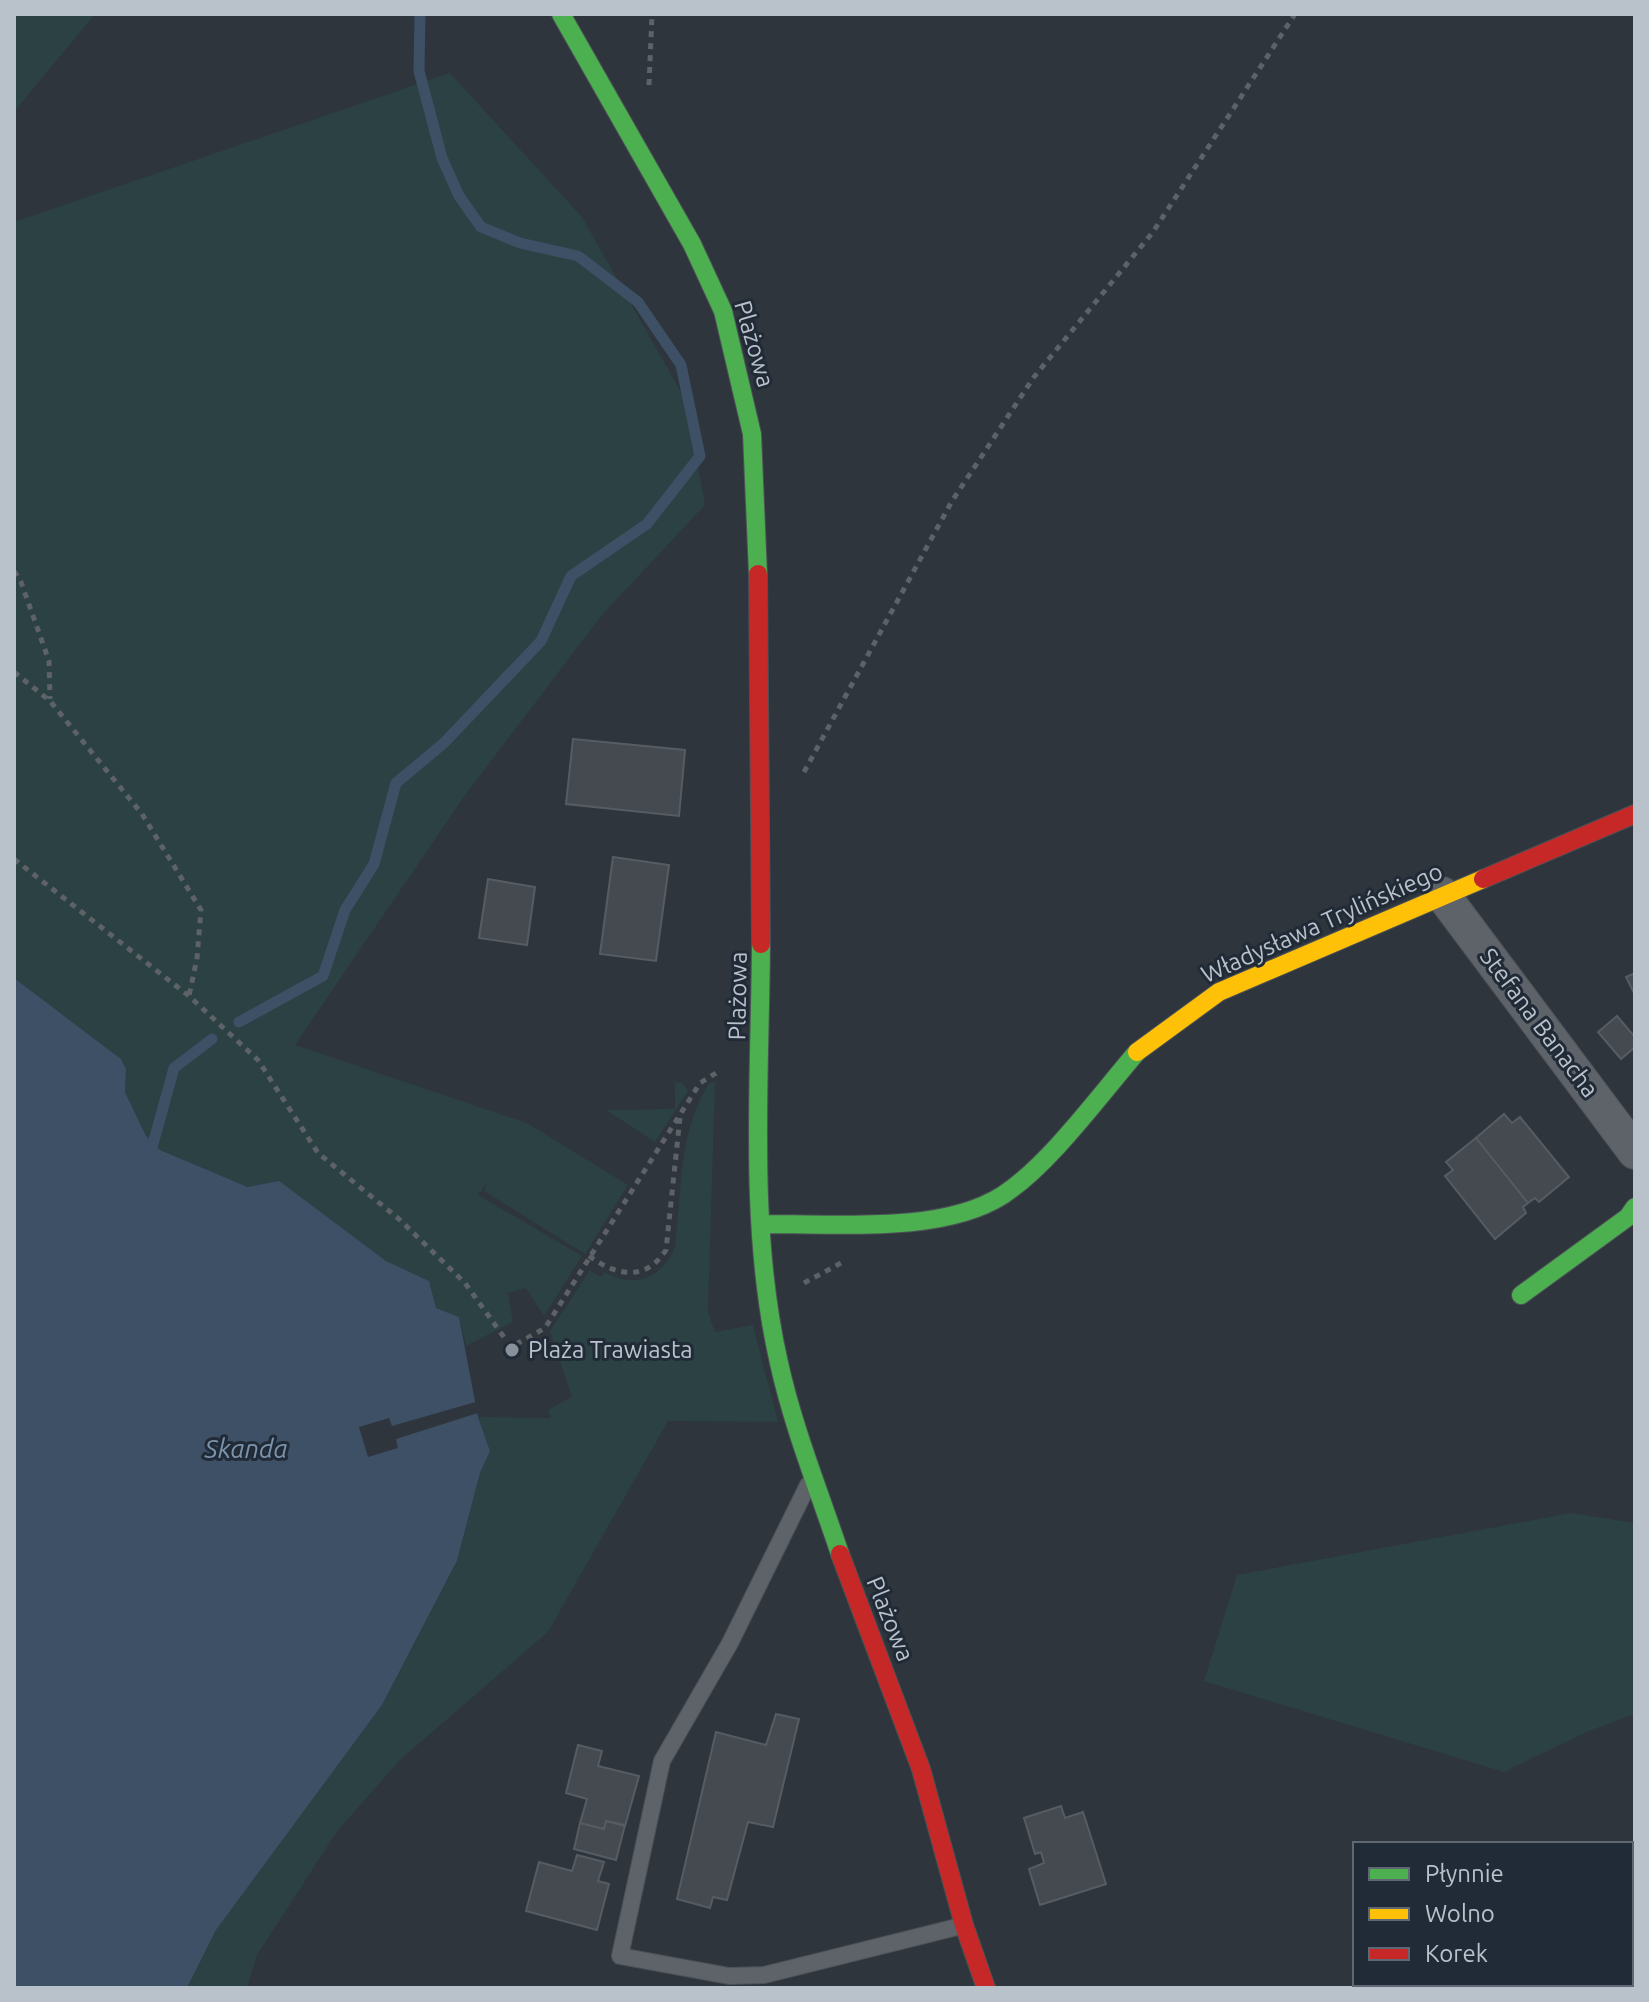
<svg xmlns="http://www.w3.org/2000/svg" width="1649" height="2002" font-family="Ubuntu,sans-serif">
<style>
.green{fill:#2b4143}
.water{fill:#3d5066}
.pier{fill:#2e353c}
.lines{fill:none;stroke-linecap:round;stroke-linejoin:round}
.stream{stroke:#3d5066;stroke-width:11}
.building{fill:#454a50;stroke:#565c63;stroke-width:2}
.lane-casing{stroke:#4c5156;stroke-width:18}
.street-casing{stroke:#4c5156;stroke-width:36}
.fast-casing{stroke:#4c5156;stroke-width:20}
.slow-casing{stroke:#4c5156;stroke-width:20}
.jam-casing{stroke:#4c5156;stroke-width:20}
.path{stroke:#5c6266;stroke-width:5;stroke-dasharray:6 6;stroke-linecap:butt}
.lane{stroke:#5e6269;stroke-width:16}
.street{stroke:#5e6269;stroke-width:34}
.fast{stroke:#4caf50;stroke-width:18}
.slow{stroke:#ffc107;stroke-width:18}
.jam{stroke:#c62828;stroke-width:18}
.poi-dot{fill:#889099;stroke:#212b37;stroke-width:3}
.labels{text-anchor:middle;stroke-width:6;stroke-linejoin:round;paint-order:stroke}
.street-label{font-size:24px;fill:#b9c1cb;stroke:#212b37}
.poi-label{font-size:24px;fill:#b9c1cb;stroke:#212b37;text-anchor:start}
.water-label{font-size:26px;font-style:italic;fill:#7b94ac;stroke:#212b37}
</style>
<rect width="100%" height="100%" fill="#2e353c"/>
<path class="green" d="M 14,14 L 95,14 L 14,112 Z
M 450,73 L 582,217 L 685,399 L 705,505 L 601,616 L 463,798 L 295,1045 L 527,1123 L 628,1185 L 585,1254 L 484,1191 L 487,1183 L 478,1195 L 582,1256 L 544,1316 L 526,1288 L 508,1293 L 513,1322 L 466,1346 L 459,1317 L 436,1308 L 429,1281 L 386,1261 L 279,1182 L 249,1187 L 160,1150 L 146,1136 L 125,1092 L 126,1069 L 121,1059 L 14,978 L 14,222 Z
M 675,1082 L 683,1083 L 688,1091 L 655,1142 L 606,1110 L 675,1109 Z
M 715,1082 L 708,1312 L 715,1332 L 753,1325 L 778,1422 L 668,1421 L 548,1632 L 401,1759 L 338,1830 L 257,1955 L 247,1988 L 187,1988 L 216,1930 L 382,1705 L 457,1562 L 480,1473 L 490,1451 L 478,1417 L 551,1418 L 548,1410 L 572,1397 L 550,1331 L 590,1270 L 601,1277 L 604,1272 C 634,1289 662,1279 675,1247 C 682,1190 678,1133 709,1083 Z
M 1571,1513 L 1635,1523 L 1635,1714 L 1589,1731 L 1504,1772 L 1204,1681 L 1237,1575 Z"/>
<path class="water" d="M 14,978 L 121,1059 L 126,1069 L 125,1092 L 146,1136 L 160,1150 L 248,1187 L 279,1181 L 386,1261 L 429,1281 L 436,1308 L 459,1317 L 478,1417 L 490,1451 L 480,1473 L 457,1561 L 382,1705 L 216,1930 L 187,1988 L 14,1988 Z"/>
<path class="pier" d="M 479,1401 L 481,1412 L 396,1439 L 398,1448 L 368,1457 L 359,1427 L 389,1418 L 392,1426 Z"/>
<g class="lines">
<path class="stream" d="M 239,1022 L 323,976 L 345,910 L 374,864 L 396,783 L 444,743 L 541,641 L 571,576 L 647,524 L 700,456 L 681,365 L 638,302 L 578,256 L 520,243 L 481,227 L 459,196 L 442,158 L 419,71 L 420,14
M 153,1144 L 174,1068 L 212,1039"/>
</g>
<path class="building" d="M 573,739 L 685,750 L 679,816 L 566,804 Z
M 613,857 L 669,865 L 656,961 L 600,954 Z
M 488,879 L 535,887 L 527,945 L 479,938 Z
M 1635,973 L 1635,992 L 1634,993 L 1626,977 Z
M 1617,1016 L 1635,1037 L 1635,1047 L 1621,1059 L 1598,1032 Z
M 1504,1114 L 1512,1123 L 1520,1117 L 1569,1177 L 1539,1202 L 1535,1198 L 1528,1203 L 1476,1138 Z
M 1476,1138 L 1528,1203 L 1523,1207 L 1526,1213 L 1495,1239 L 1445,1176 L 1453,1170 L 1446,1162 Z
M 776,1714 L 799,1719 L 773,1827 L 748,1822 L 727,1900 L 713,1897 L 710,1908 L 677,1899 L 716,1732 L 766,1745 Z
M 578,1745 L 602,1751 L 598,1766 L 639,1776 L 625,1826 L 606,1821 L 604,1829 L 580,1823 L 587,1799 L 566,1793 Z
M 1061,1806 L 1065,1818 L 1083,1812 L 1106,1884 L 1040,1905 L 1029,1869 L 1044,1863 L 1041,1852 L 1035,1854 L 1024,1818 Z
M 606,1821 L 625,1825 L 616,1860 L 574,1849 L 580,1823 L 604,1829 Z
M 577,1855 L 604,1862 L 598,1881 L 609,1884 L 597,1930 L 526,1911 L 539,1862 L 572,1871 Z"/>
<g class="lines">
<g class="lane-casing">
<path id="lane" d="M 808,1485 L 730,1643 L 662,1761 L 620,1956 L 729,1976 L 764,1975 L 961,1926"/>
</g>
<g class="street-casing">
<path id="street" d="M 1442,894 L 1635,1152"/>
</g>
<g class="fast-casing">
<path id="fast" d="M 561,14 L 692,244 L 723,311 L 752,434 L 758,574
M 761,944 C 760,1082 748,1228 779,1363 C 793,1427 819,1491 840,1554
M 761,1224 C 832,1223 941,1235 1003,1195 C 1050,1164 1099,1096 1137,1052
M 1521,1295 L 1628,1217 L 1635,1207"/>
</g>
<g class="slow-casing">
<path id="slow" d="M 1137,1052 L 1219,992 L 1483,879"/>
</g>
<g class="jam-casing">
<path id="jam" d="M 758,574 L 761,944
M 1483,879 L 1635,814
M 840,1554 L 921,1769 L 964,1925 L 986,1988"/>
</g>
<path class="path" d="M 649,85 L 652,14
M 14,571 L 21,582 L 49,661 L 50,699
M 14,672 L 50,701 L 142,814 L 201,910 L 197,958 L 189,996
M 804,772 L 952,501 L 1034,377 L 1153,232 L 1295,14
M 14,859 L 189,996 L 258,1060 L 318,1153 L 399,1219 L 465,1283 L 511,1347 L 545,1328 L 700,1083 L 721,1070
M 589,1256 C 617,1276 645,1282 666,1250 L 680,1117
M 804,1283 L 841,1263"/>
<use href="#lane" class="lane"/>
<use href="#street" class="street"/>
<use href="#fast" class="fast"/>
<use href="#slow" class="slow"/>
<use href="#jam" class="jam"/>
</g>
<circle class="poi-dot" cx="512" cy="1350" r="8"/>
<g class="labels">
<g class="street-label">
<text transform="translate(754 344) rotate(74)" y="8">Plażowa</text>
<text transform="translate(1322 923) rotate(-24)" y="8">Władysława Trylińskiego</text>
<text transform="translate(738 996) rotate(-89)" y="8">Plażowa</text>
<text transform="translate(1539 1023) rotate(53)" y="8">Stefana Banacha</text>
<text transform="translate(890 1619) rotate(68)" y="8">Plażowa</text>
</g>
<g class="poi-label">
<text x="528" y="1358">Plaża Trawiasta</text>
</g>
<g class="water-label">
<text x="246" y="1458">Skanda</text>
</g>
</g>
<rect width="1649" height="2002" fill="none" stroke="#b9c1cb" stroke-width="32"/>
<rect x="1353" y="1842" width="280" height="144" fill="#212b37" stroke="#5e6772" stroke-width="2"/>
<rect x="1369" y="1868" width="40" height="12" fill="#4caf50" stroke="#5e6772" stroke-width="2"/>
<text x="1425" y="1882" font-size="24" fill="#b9c1cb">Płynnie</text>
<rect x="1369" y="1908" width="40" height="12" fill="#ffc107" stroke="#5e6772" stroke-width="2"/>
<text x="1425" y="1922" font-size="24" fill="#b9c1cb">Wolno</text>
<rect x="1369" y="1948" width="40" height="12" fill="#c62828" stroke="#5e6772" stroke-width="2"/>
<text x="1425" y="1962" font-size="24" fill="#b9c1cb">Korek</text>
</svg>
